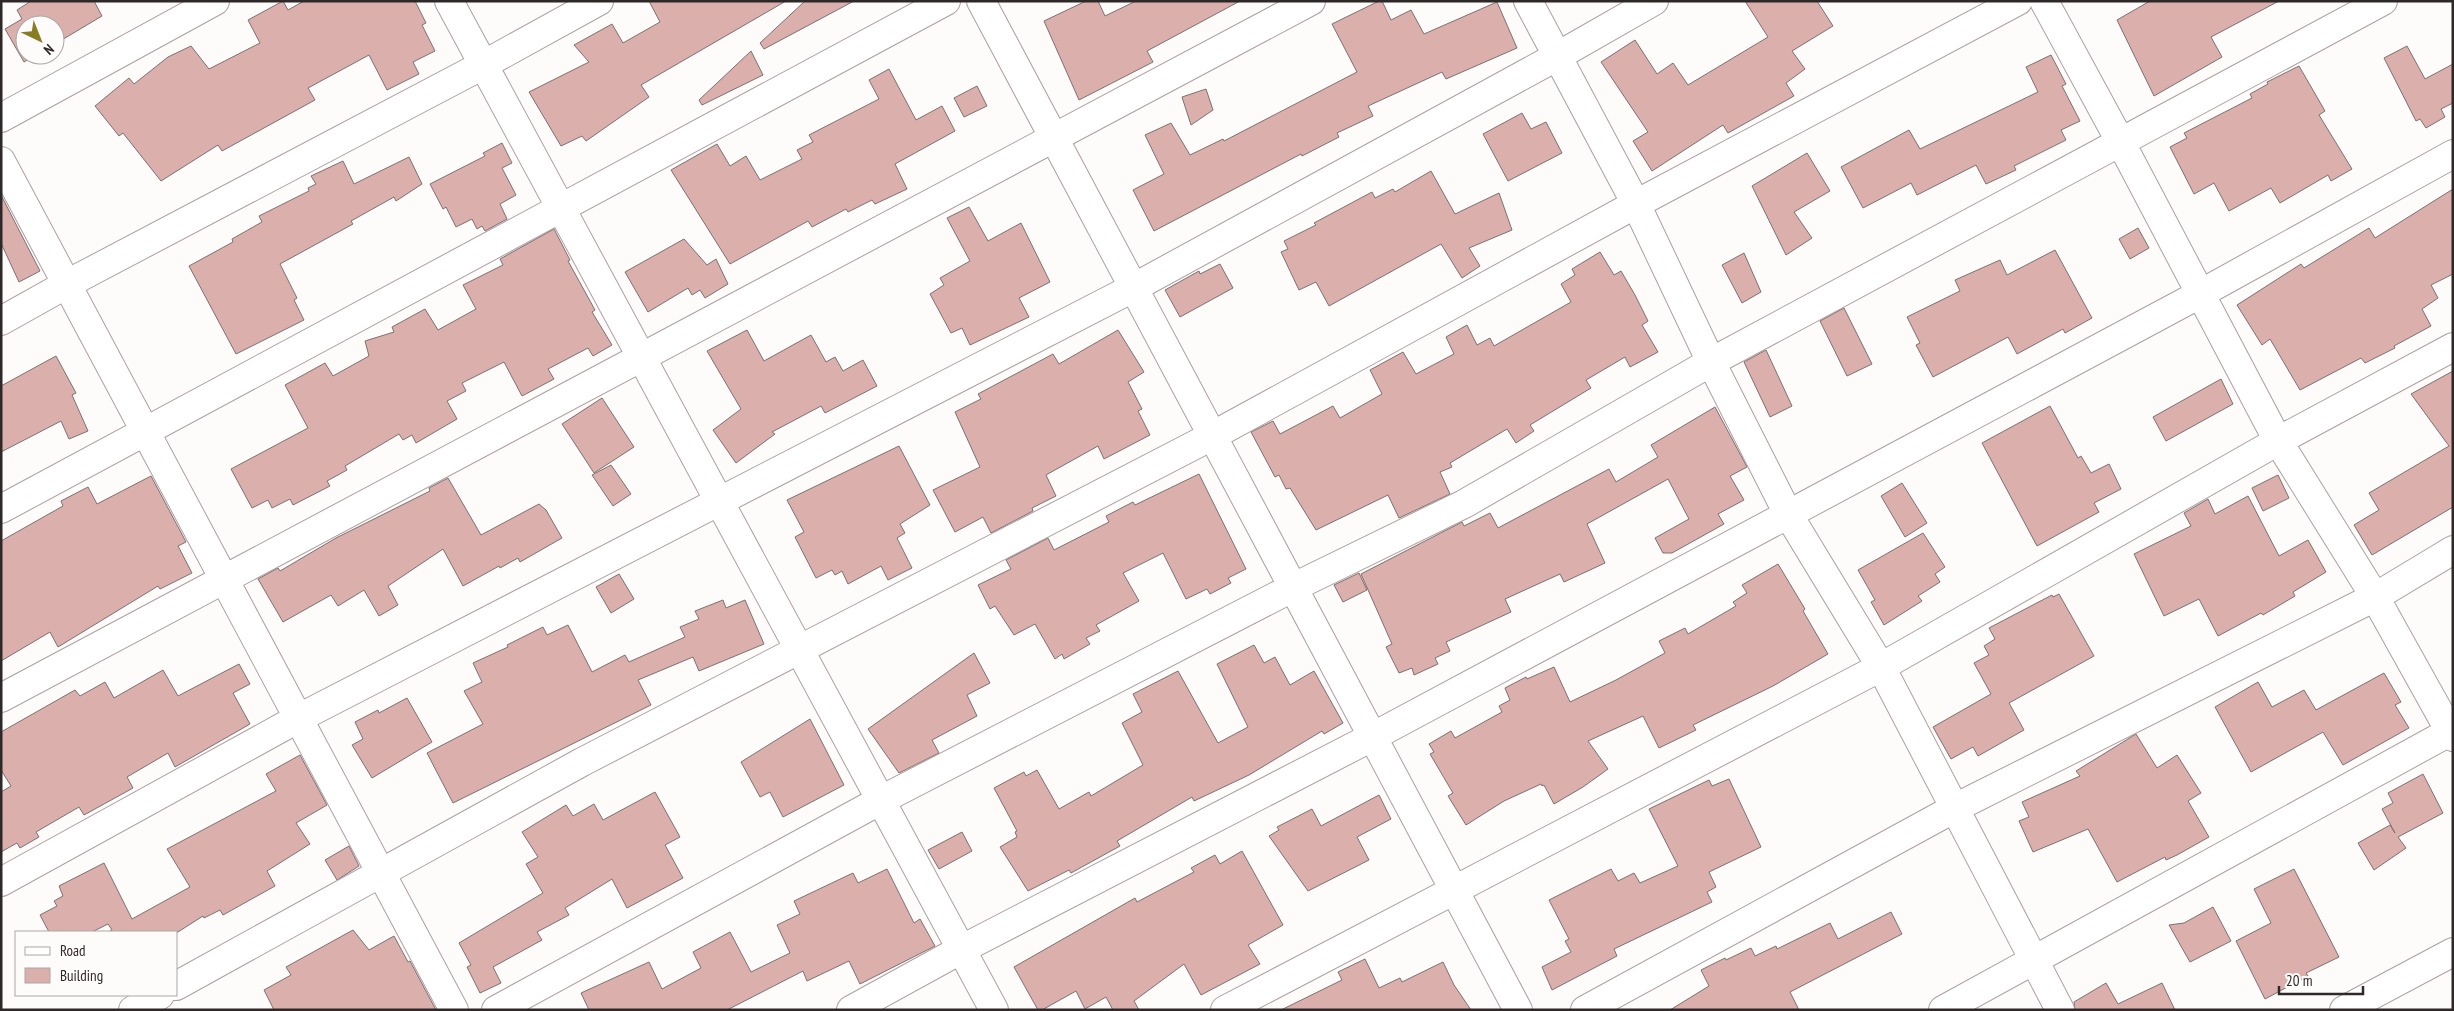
<svg xmlns="http://www.w3.org/2000/svg" width="2454" height="1011" font-family="'PT Sans Narrow',sans-serif">
<style>
.building{fill:#dbafab;stroke:#7e706f}
.lines{fill:none;stroke-linecap:round;stroke-linejoin:round}
.minor-casing{stroke:#ad9fa2;stroke-width:30}
.minor{stroke:#fff;stroke-width:28}
</style>
<rect width="100%" height="100%" fill="#fefbfb"/>
<path class="building" d="M 31,1 L 94,1 L 102,16 L 55,44 L 55,25 L 25,25 L 25,55 L 36,55 L 24,62 L 5,29 L 22,19 L 17,10 Z
M 283,1 L 288,10 L 304,1 L 415,1 L 426,23 L 422,25 L 435,51 L 413,62 L 419,74 L 387,90 L 369,55 L 308,88 L 315,100 L 222,151 L 218,145 L 161,181 L 123,133 L 119,136 L 95,106 L 129,78 L 134,84 L 168,57 L 191,46 L 209,69 L 260,43 L 248,20 Z
M 649,1 L 786,1 L 641,85 L 649,97 L 586,141 L 582,136 L 561,146 L 529,92 L 589,62 L 574,45 L 612,24 L 623,43 L 660,22 Z
M 805,1 L 854,1 L 764,49 L 760,43 Z
M 1086,1 L 1098,1 L 1105,16 L 1136,1 L 1240,1 L 1147,51 L 1153,62 L 1079,100 L 1044,21 Z
M 1379,1 L 1382,1 L 1391,20 L 1411,10 L 1424,34 L 1497,2 L 1517,48 L 1446,79 L 1442,72 L 1368,106 L 1373,116 L 1337,133 L 1339,137 L 1302,156 L 1301,154 L 1154,231 L 1133,190 L 1164,174 L 1145,135 L 1171,123 L 1190,155 L 1223,139 L 1224,141 L 1357,72 L 1332,24 Z
M 1745,1 L 1817,1 L 1833,26 L 1792,51 L 1805,69 L 1786,83 L 1794,96 L 1728,133 L 1723,125 L 1652,171 L 1633,141 L 1648,132 L 1601,62 L 1635,40 L 1657,74 L 1673,63 L 1688,85 L 1768,37 Z
M 2150,1 L 2279,1 L 2211,37 L 2222,57 L 2154,96 L 2117,20 Z
M 2407,46 L 2425,79 L 2453,64 L 2453,103 L 2441,109 L 2445,117 L 2426,128 L 2420,119 L 2416,121 L 2384,58 Z
M 751,51 L 763,75 L 702,105 L 699,100 Z
M 2051,55 L 2066,84 L 2062,86 L 2080,121 L 2061,130 L 2066,140 L 2014,166 L 2016,170 L 1986,184 L 1976,165 L 1917,195 L 1911,183 L 1863,208 L 1841,167 L 1909,130 L 1920,149 L 2038,92 L 2026,67 Z
M 2299,66 L 2325,111 L 2319,115 L 2352,169 L 2331,181 L 2328,175 L 2280,203 L 2271,188 L 2229,211 L 2214,183 L 2194,194 L 2170,147 L 2187,138 L 2184,133 L 2252,98 L 2250,94 L 2268,84 L 2267,82 Z
M 889,69 L 916,120 L 942,106 L 955,131 L 895,164 L 907,189 L 875,204 L 872,200 L 848,212 L 846,209 L 812,227 L 808,221 L 730,264 L 671,170 L 717,144 L 730,166 L 746,156 L 760,180 L 802,159 L 797,150 L 813,142 L 809,135 L 879,99 L 869,80 Z
M 977,86 L 987,106 L 964,117 L 954,98 Z
M 1206,89 L 1213,110 L 1191,125 L 1182,97 Z
M 1522,113 L 1531,129 L 1546,122 L 1562,153 L 1508,181 L 1483,134 Z
M 502,143 L 512,163 L 502,168 L 516,195 L 500,204 L 507,219 L 485,231 L 482,226 L 477,229 L 472,219 L 456,227 L 446,207 L 443,209 L 430,184 L 485,156 L 483,153 Z
M 1807,153 L 1830,191 L 1794,212 L 1812,238 L 1786,255 L 1752,186 Z
M 409,157 L 422,184 L 396,201 L 394,197 L 351,221 L 353,224 L 280,264 L 297,298 L 294,300 L 304,320 L 236,354 L 189,266 L 233,242 L 232,239 L 262,222 L 259,216 L 309,191 L 308,188 L 316,184 L 311,176 L 343,161 L 354,184 Z
M 1431,171 L 1455,214 L 1499,193 L 1512,230 L 1469,248 L 1480,266 L 1462,278 L 1441,244 L 1329,306 L 1316,282 L 1299,290 L 1281,252 L 1288,249 L 1284,241 L 1316,225 L 1314,223 L 1372,192 L 1375,198 L 1393,189 L 1395,192 Z
M 2453,189 L 2453,274 L 2431,285 L 2438,298 L 2422,309 L 2431,326 L 2394,346 L 2395,348 L 2365,363 L 2361,358 L 2300,390 L 2270,339 L 2262,345 L 2237,305 L 2301,264 L 2304,268 L 2369,228 L 2375,238 Z
M 1,195 L 40,271 L 19,282 L 1,243 Z
M 969,207 L 988,241 L 1021,223 L 1050,282 L 1019,298 L 1029,317 L 970,345 L 962,328 L 951,333 L 930,294 L 944,285 L 940,278 L 970,261 L 947,218 Z
M 2138,228 L 2149,248 L 2130,259 L 2119,239 Z
M 554,229 L 570,260 L 568,261 L 595,310 L 592,312 L 612,345 L 593,356 L 588,348 L 548,369 L 554,379 L 522,396 L 504,362 L 462,383 L 466,391 L 447,401 L 457,419 L 416,443 L 412,435 L 403,440 L 399,434 L 345,466 L 347,470 L 327,481 L 330,486 L 293,505 L 290,499 L 272,508 L 268,500 L 252,508 L 231,469 L 308,428 L 285,385 L 325,363 L 333,376 L 369,356 L 365,341 L 394,332 L 392,327 L 425,309 L 438,330 L 476,309 L 463,285 L 503,265 L 500,259 Z
M 684,239 L 707,265 L 716,259 L 728,284 L 705,298 L 700,290 L 692,295 L 688,288 L 648,312 L 625,272 Z
M 2055,250 L 2092,318 L 2065,333 L 2063,329 L 2017,354 L 2008,337 L 1933,377 L 1916,345 L 1920,343 L 1907,317 L 1960,291 L 1955,280 L 2000,260 L 2007,275 Z
M 1600,252 L 1614,275 L 1621,271 L 1635,295 L 1648,321 L 1642,325 L 1658,352 L 1630,367 L 1625,357 L 1586,380 L 1591,388 L 1530,425 L 1534,431 L 1516,443 L 1507,429 L 1450,463 L 1452,467 L 1440,472 L 1450,494 L 1399,518 L 1388,495 L 1316,530 L 1290,488 L 1286,489 L 1279,475 L 1275,477 L 1251,432 L 1273,421 L 1280,434 L 1333,406 L 1340,418 L 1382,394 L 1370,370 L 1403,352 L 1416,374 L 1454,354 L 1446,337 L 1467,325 L 1477,345 L 1490,338 L 1494,346 L 1571,302 L 1561,284 L 1575,275 L 1572,269 Z
M 1744,253 L 1761,292 L 1742,303 L 1722,265 Z
M 1220,264 L 1233,288 L 1180,317 L 1165,290 L 1199,271 L 1200,274 Z
M 1844,308 L 1872,364 L 1847,376 L 1820,321 Z
M 747,330 L 764,361 L 811,335 L 826,362 L 835,357 L 843,371 L 863,360 L 877,386 L 825,413 L 821,406 L 772,432 L 775,434 L 736,463 L 713,430 L 741,409 L 707,351 Z
M 1118,330 L 1144,372 L 1128,382 L 1142,409 L 1138,411 L 1150,435 L 1104,459 L 1098,446 L 1046,475 L 1056,496 L 1032,508 L 1033,511 L 991,533 L 983,517 L 955,532 L 933,490 L 980,467 L 955,412 L 981,399 L 978,394 L 1053,354 L 1059,364 Z
M 1766,350 L 1792,406 L 1770,417 L 1744,362 Z
M 56,356 L 76,393 L 72,395 L 88,431 L 69,439 L 61,421 L 1,452 L 1,386 Z
M 2453,371 L 2453,507 L 2372,555 L 2354,525 L 2379,510 L 2369,493 L 2449,446 L 2411,394 Z
M 2221,379 L 2233,404 L 2166,441 L 2153,417 Z
M 602,398 L 634,447 L 594,473 L 562,424 Z
M 2050,406 L 2078,458 L 2081,456 L 2091,473 L 2109,464 L 2121,489 L 2094,503 L 2099,512 L 2037,546 L 1982,443 Z
M 1715,407 L 1747,467 L 1730,476 L 1744,500 L 1718,514 L 1724,524 L 1672,553 L 1663,553 L 1655,538 L 1689,519 L 1668,479 L 1587,524 L 1605,563 L 1564,582 L 1560,574 L 1505,599 L 1511,612 L 1446,642 L 1450,651 L 1435,658 L 1438,664 L 1414,675 L 1412,668 L 1399,673 L 1386,647 L 1392,644 L 1361,574 L 1462,522 L 1464,526 L 1490,513 L 1498,528 L 1609,469 L 1616,482 L 1658,457 L 1651,445 Z
M 899,446 L 930,505 L 900,524 L 905,533 L 897,538 L 912,568 L 888,580 L 881,566 L 848,584 L 842,571 L 835,575 L 832,570 L 816,578 L 795,537 L 804,532 L 787,500 Z
M 611,465 L 631,494 L 613,506 L 592,475 Z
M 1199,474 L 1246,569 L 1228,578 L 1231,583 L 1210,594 L 1207,589 L 1186,599 L 1163,553 L 1123,573 L 1139,601 L 1096,625 L 1100,631 L 1086,638 L 1090,644 L 1064,659 L 1062,654 L 1055,659 L 1035,624 L 1014,635 L 995,606 L 990,609 L 978,585 L 1011,569 L 1006,560 L 1048,538 L 1054,550 L 1109,522 L 1106,516 L 1133,502 L 1135,505 Z
M 2278,475 L 2289,498 L 2263,511 L 2252,488 Z
M 151,476 L 186,542 L 178,546 L 192,573 L 160,589 L 158,586 L 58,647 L 50,632 L 1,661 L 1,541 L 63,506 L 61,501 L 88,487 L 97,504 Z
M 448,478 L 481,535 L 539,504 L 546,510 L 562,538 L 520,562 L 518,558 L 500,568 L 499,566 L 463,586 L 443,549 L 388,586 L 398,605 L 379,616 L 364,590 L 338,606 L 331,595 L 283,622 L 258,579 L 278,568 L 280,571 L 336,538 L 430,491 L 429,488 Z
M 1902,483 L 1927,523 L 1905,537 L 1881,496 Z
M 2248,496 L 2279,556 L 2308,540 L 2326,572 L 2293,592 L 2295,596 L 2263,615 L 2261,613 L 2218,636 L 2199,599 L 2164,616 L 2134,554 L 2191,526 L 2184,513 L 2208,499 L 2215,514 Z
M 1923,533 L 1945,567 L 1935,574 L 1940,582 L 1918,596 L 1922,601 L 1884,625 L 1871,602 L 1875,600 L 1858,570 Z
M 1778,564 L 1805,609 L 1803,611 L 1828,654 L 1773,686 L 1693,725 L 1696,730 L 1659,748 L 1643,716 L 1588,741 L 1608,769 L 1583,787 L 1554,804 L 1544,785 L 1542,786 L 1541,784 L 1504,801 L 1466,825 L 1448,796 L 1453,793 L 1430,754 L 1434,752 L 1429,744 L 1451,731 L 1455,738 L 1502,712 L 1499,706 L 1510,700 L 1505,688 L 1526,677 L 1527,679 L 1554,667 L 1570,702 L 1616,680 L 1665,653 L 1659,641 L 1685,628 L 1688,634 L 1736,606 L 1733,602 L 1747,593 L 1742,585 Z
M 1359,573 L 1367,590 L 1343,602 L 1334,585 Z
M 619,574 L 634,599 L 611,613 L 596,587 Z
M 2059,594 L 2094,656 L 2009,703 L 2024,730 L 1978,756 L 1973,747 L 1951,759 L 1933,727 L 1991,694 L 1974,663 L 1989,655 L 1984,646 L 1995,639 L 1989,628 L 2052,595 L 2053,597 Z
M 723,600 L 726,608 L 745,600 L 764,644 L 699,671 L 693,657 L 638,680 L 651,705 L 453,803 L 427,753 L 483,724 L 464,691 L 482,682 L 473,663 L 508,647 L 507,645 L 543,627 L 547,635 L 568,625 L 592,672 L 625,655 L 629,662 L 685,637 L 680,627 L 699,619 L 695,611 Z
M 1254,645 L 1264,663 L 1275,657 L 1290,685 L 1314,671 L 1343,723 L 1324,734 L 1322,731 L 1249,775 L 1194,801 L 1192,797 L 1117,841 L 1120,846 L 1071,873 L 1069,870 L 1028,891 L 1000,847 L 1017,837 L 1015,832 L 1017,831 L 994,788 L 1024,772 L 1026,776 L 1037,770 L 1059,809 L 1089,792 L 1091,796 L 1143,765 L 1122,723 L 1142,712 L 1133,694 L 1178,671 L 1218,743 L 1248,727 L 1217,664 Z
M 974,653 L 990,683 L 967,695 L 977,716 L 932,740 L 939,753 L 899,773 L 868,729 Z
M 239,664 L 250,684 L 233,693 L 250,724 L 175,767 L 168,753 L 127,777 L 133,788 L 84,815 L 79,807 L 36,832 L 39,837 L 20,848 L 17,843 L 1,852 L 1,792 L 11,786 L 1,770 L 1,732 L 75,690 L 80,696 L 105,682 L 114,698 L 163,670 L 178,696 Z
M 2384,673 L 2401,702 L 2395,705 L 2409,728 L 2343,765 L 2323,732 L 2251,772 L 2215,707 L 2258,682 L 2272,707 L 2304,690 L 2316,710 Z
M 407,698 L 432,742 L 372,778 L 352,745 L 363,739 L 355,722 L 378,710 L 379,713 Z
M 810,719 L 844,785 L 783,817 L 770,792 L 760,797 L 741,762 Z
M 2136,734 L 2157,768 L 2177,755 L 2201,793 L 2188,801 L 2209,837 L 2177,855 L 2166,860 L 2165,857 L 2117,882 L 2088,829 L 2033,852 L 2019,821 L 2029,817 L 2022,802 L 2080,776 L 2076,771 Z
M 300,755 L 327,805 L 296,823 L 310,844 L 267,871 L 275,886 L 223,915 L 220,910 L 204,918 L 203,916 L 178,932 L 108,932 L 112,930 L 108,924 L 92,932 L 49,932 L 40,915 L 57,906 L 54,901 L 63,896 L 59,886 L 104,863 L 132,919 L 190,887 L 167,849 L 276,791 L 266,774 Z
M 2423,774 L 2443,813 L 2398,837 L 2406,848 L 2374,870 L 2358,843 L 2390,825 L 2395,833 L 2382,809 L 2393,803 L 2388,793 Z
M 1729,779 L 1761,847 L 1709,872 L 1716,887 L 1707,892 L 1712,902 L 1614,949 L 1617,956 L 1552,990 L 1542,967 L 1571,952 L 1565,941 L 1569,939 L 1549,900 L 1611,869 L 1618,881 L 1634,873 L 1640,883 L 1678,866 L 1649,809 L 1709,780 L 1712,786 Z
M 655,792 L 680,837 L 665,845 L 683,878 L 627,908 L 612,879 L 565,908 L 569,915 L 537,932 L 542,940 L 493,967 L 501,983 L 480,993 L 467,967 L 471,965 L 459,943 L 543,893 L 526,864 L 538,857 L 522,832 L 566,805 L 573,816 L 594,804 L 603,820 Z
M 1379,795 L 1391,819 L 1357,837 L 1369,860 L 1308,891 L 1269,836 L 1279,830 L 1277,827 L 1312,809 L 1321,826 Z
M 962,832 L 972,851 L 939,869 L 928,850 Z
M 349,846 L 359,866 L 337,880 L 325,860 Z
M 1242,851 L 1283,925 L 1248,945 L 1260,964 L 1201,995 L 1184,964 L 1134,1001 L 1139,1010 L 1113,1010 L 1106,997 L 1085,1009 L 1076,991 L 1042,1010 L 1038,1010 L 1014,967 L 1135,898 L 1137,902 L 1194,872 L 1191,868 L 1215,855 L 1220,864 Z
M 887,869 L 914,923 L 920,919 L 935,946 L 860,984 L 849,961 L 807,981 L 803,971 L 727,1010 L 589,1010 L 581,993 L 649,962 L 662,989 L 701,968 L 693,952 L 730,932 L 751,972 L 790,953 L 777,925 L 800,914 L 794,901 L 853,873 L 858,883 Z
M 2294,869 L 2339,957 L 2306,973 L 2308,976 L 2265,999 L 2236,941 L 2271,923 L 2254,889 Z
M 2213,907 L 2231,941 L 2190,962 L 2169,925 L 2184,923 Z
M 1891,912 L 1902,934 L 1790,992 L 1799,1010 L 1670,1010 L 1709,986 L 1701,970 L 1725,958 L 1726,960 L 1751,948 L 1755,956 L 1776,946 L 1777,949 L 1830,923 L 1838,939 Z
M 353,930 L 369,950 L 394,936 L 408,962 L 410,961 L 436,1010 L 274,1010 L 264,990 L 291,975 L 286,967 Z
M 1365,959 L 1379,988 L 1400,978 L 1402,982 L 1443,962 L 1454,985 L 1471,1010 L 1281,1010 L 1342,980 L 1338,972 Z
M 2106,983 L 2118,1004 L 2162,983 L 2175,1010 L 2075,1010 L 2074,1002 Z"/>
<g class="lines">
<g class="minor-casing">
<path id="minor" d="M 449,1 L 994,1010
M 981,1 L 1518,1010
M 1528,1 L 1636,204 L 1711,362 L 1788,514 L 1881,667 L 2060,1010
M 2044,1 L 2120,141 L 2278,441 L 2375,597 L 2453,737
M 1,118 L 215,1
M 1,161 L 454,1010
M 1,321 L 67,284 L 483,65 L 599,1
M 1,509 L 946,1
M 1,698 L 1311,1
M 1,882 L 299,718 L 1133,288 L 1556,57 L 1654,1
M 176,986 L 582,762 L 1212,436 L 1636,204 L 2018,1
M 133,1010 L 160,995
M 496,1010 L 881,800 L 1294,587 L 1464,504 L 1711,362 L 2383,1
M 851,1010 L 962,949 L 1372,737 L 2200,294 L 2453,154
M 1225,1010 L 1881,667 L 2278,441 L 2453,347
M 1585,1010 L 1955,808 L 2375,597 L 2453,550
M 1943,1010 L 2453,730
M 2344,1010 L 2453,952"/>
</g>
<use href="#minor" class="minor"/>
</g>
<rect width="2454" height="1011" fill="none" stroke="#2e2829" stroke-width="5"/>
<rect x="15" y="931" width="162" height="65" fill="#fefbfb" stroke="#aba7a7"/>
<rect x="25" y="947" width="25" height="8" fill="#ffffff" stroke="#aba7a7"/>
<text x="60" y="956" font-size="15" fill="#2e2829">Road</text>
<rect x="25" y="968" width="25" height="15" fill="#dbafab" stroke="#aba7a7"/>
<text x="60" y="981" font-size="15" fill="#2e2829">Building</text>
<g transform="translate(40 40) rotate(137)"><circle r="24" fill="#fefbfb" stroke="#aba7a7"/>
<path d="M0-4L9 19L0 12L-9 19Z" fill="#887d23"/>
<text y="-8" font-size="14" font-weight="bold" text-anchor="middle" fill="#2e2829">N</text>
</g>
<path d="M2279 986v8h84v-8" fill="none" stroke="#2e2829" stroke-width="2.5"/>
<text x="2286" y="986" font-size="15" fill="#2e2829" stroke="#fefbfb" stroke-width="4" paint-order="stroke">20 m</text>
</svg>
